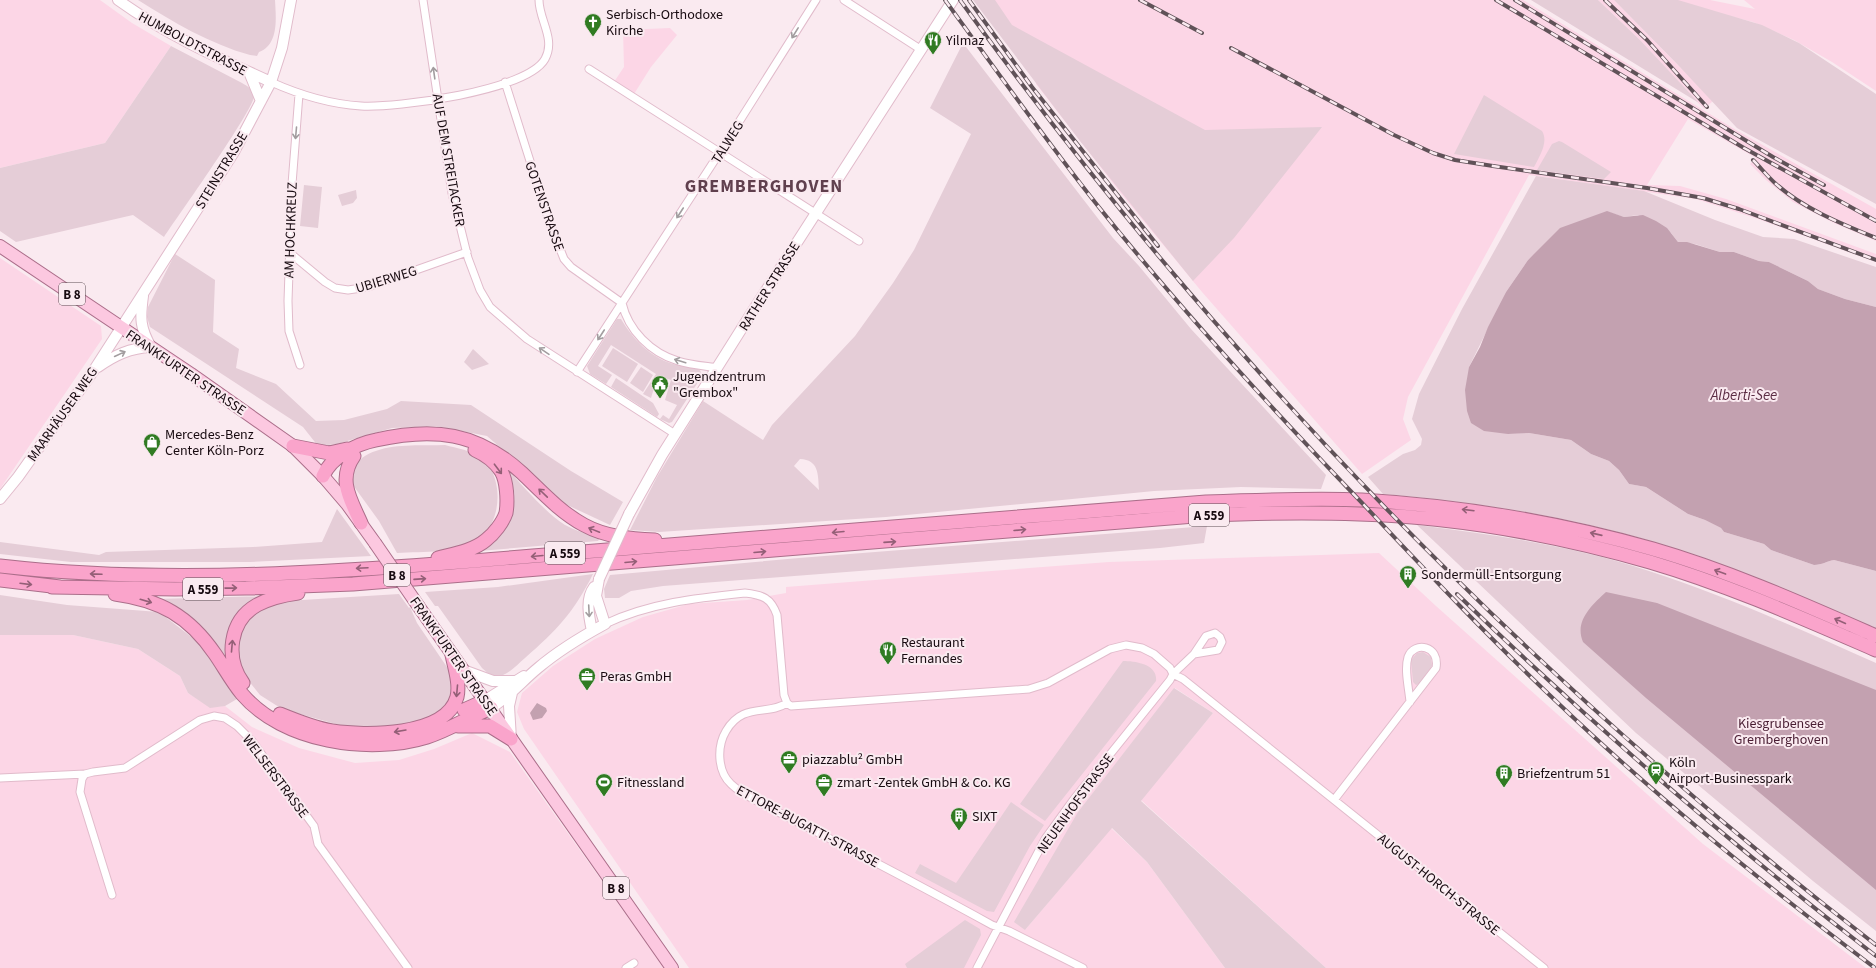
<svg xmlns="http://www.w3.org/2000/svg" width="1876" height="968" font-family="'Source Sans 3',sans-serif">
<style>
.built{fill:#fcd6e6}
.green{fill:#e5cdd7;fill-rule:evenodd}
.water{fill:#c3a1b0}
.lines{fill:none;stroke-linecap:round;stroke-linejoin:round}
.street-casing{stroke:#e1bbcb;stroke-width:9}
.secondary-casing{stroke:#e1bbcb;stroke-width:12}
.primary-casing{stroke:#ab6e8a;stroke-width:14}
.highway-casing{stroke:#ab6e8a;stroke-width:15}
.street{stroke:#fff;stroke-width:7}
.secondary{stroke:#fff;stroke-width:10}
.primary{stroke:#fcc8e0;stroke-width:12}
.highway{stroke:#faa4cb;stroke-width:13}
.rail-casing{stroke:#605258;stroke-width:4}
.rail{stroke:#faeaf0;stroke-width:2.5;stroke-dasharray:8;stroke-linecap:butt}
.secondary-bridge-casing{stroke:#e1bbcb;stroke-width:12;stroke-linecap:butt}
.primary-bridge-casing{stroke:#ab6e8a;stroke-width:14;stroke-linecap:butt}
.secondary-bridge{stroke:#fff;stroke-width:10}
.primary-bridge{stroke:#fcc8e0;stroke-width:12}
.oneway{stroke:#a29d9f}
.oneway2{stroke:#945f77}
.labels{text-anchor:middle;stroke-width:4;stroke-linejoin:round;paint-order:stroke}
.shield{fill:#faeaf0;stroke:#5b4d53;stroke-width:1}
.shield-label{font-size:13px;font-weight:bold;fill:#170a10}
.poi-label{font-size:14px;fill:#170a10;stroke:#faeaf0;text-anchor:start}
.street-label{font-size:14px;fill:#170a10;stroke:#faeaf0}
.park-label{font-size:14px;fill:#481c32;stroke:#faeaf0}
.water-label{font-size:15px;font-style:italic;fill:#5d2e45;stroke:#faeaf0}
.district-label{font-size:18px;font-weight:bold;letter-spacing:1px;fill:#60404e;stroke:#faeaf0}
</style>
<rect width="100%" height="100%" fill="#faeaf0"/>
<path class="built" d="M 0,0 L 100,0 L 132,23 L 171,46 L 105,143 L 0,168 Z
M 982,0 L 1523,0 L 1736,130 L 1876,209 L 1876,241 L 1834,223 L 1793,202 L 1766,180 L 1750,164 L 1756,158 L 1688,119 L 1647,185 L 1680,186 L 1726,199 L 1876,254 L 1876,262 L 1758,219 L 1696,199 L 1529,175 L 1408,397 L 1403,419 L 1411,440 L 1362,474 L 1202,292 L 1123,196 L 1036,84 L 1039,76 Z
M 1598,0 L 1614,0 L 1713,101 L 1704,109 L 1640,40 Z
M 1666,0 L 1710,0 L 1755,9 L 1744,0 L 1876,0 L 1876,91 L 1832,62 L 1794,40 L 1753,22 Z
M 670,28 L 677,35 L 651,67 L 634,94 L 614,82 L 624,67 L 623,30 Z
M 0,258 L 101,326 L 102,339 L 0,489 Z
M 1379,553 L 1436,606 L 1703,844 L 1866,968 L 1326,968 L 1141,800 L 1213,713 L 1175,688 L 1078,812 L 1025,930 L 1111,828 L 1147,862 L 1225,968 L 689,968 L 524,729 L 517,712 L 522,693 L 553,666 L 595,639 L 643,617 L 689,604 L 747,600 L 786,593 L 786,587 L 926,576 L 1109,562 Z
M 0,635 L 73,635 L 138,649 L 180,676 L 188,693 L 210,707 L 225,706 L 252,727 L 299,748 L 355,763 L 399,760 L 434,749 L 472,733 L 510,752 L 664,968 L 0,968 Z"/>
<path class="green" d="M 138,0 L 275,0 C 276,18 279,45 259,52 L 257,56 L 250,55 C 210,44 173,22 138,0 Z
M 973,0 L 995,0 L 1012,25 L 1205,130 L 1322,127 L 1234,238 L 1193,281 L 1080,141 Z
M 1531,0 L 1598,0 L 1640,40 L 1699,103 Z
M 1614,0 L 1678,0 L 1762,25 L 1799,43 L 1876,94 L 1876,204 L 1737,128 L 1677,64 Z
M 963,43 L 1113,238 L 1139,266 L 1191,329 L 1326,475 L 1321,489 L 1241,487 L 1154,491 L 886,517 L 659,532 L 630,530 L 657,477 L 703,401 L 763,440 L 772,425 L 855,336 L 893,283 L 914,250 L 971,134 L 930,108 ZM 800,459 C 819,460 818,474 819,490 L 794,466 Z
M 171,46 L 242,83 C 247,86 253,89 254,96 C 255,108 176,219 164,237 L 133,215 L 16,242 L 0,231 L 0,168 L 105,143 Z
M 1484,95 L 1542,131 C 1549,142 1539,157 1534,167 L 1454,154 Z
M 1559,141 L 1562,142 L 1611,172 L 1604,179 L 1537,170 L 1552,144 Z
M 1536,176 L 1644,191 L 1715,220 L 1763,237 L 1794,239 L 1876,267 L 1876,307 L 1845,299 L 1818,289 L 1808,281 L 1769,262 L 1759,261 L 1734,252 L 1720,252 L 1695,244 L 1678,242 L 1671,233 L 1638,215 L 1624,217 L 1608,212 L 1541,249 L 1528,260 L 1506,292 L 1469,367 L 1508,434 L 1529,433 L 1571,440 L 1591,454 L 1609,461 L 1619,470 L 1629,484 L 1646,487 L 1688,514 L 1705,520 L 1721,528 L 1724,532 L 1764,544 L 1771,550 L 1814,565 C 1822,565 1827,561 1834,560 L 1876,571 L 1876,631 C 1837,615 1798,598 1759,582 C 1725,568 1692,553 1657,543 C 1567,516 1476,502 1383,494 L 1368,477 L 1403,454 L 1415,450 L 1421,445 L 1422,439 L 1412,419 L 1419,394 L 1462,309 Z
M 304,185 L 322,187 L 318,228 L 300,226 Z
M 356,190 L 357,198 L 353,203 L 342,206 L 338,195 Z
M 175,254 L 215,280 L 213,332 L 239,349 L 236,368 L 276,384 L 316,421 L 344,420 L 387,409 L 401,401 L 471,405 L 571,471 L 623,502 L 610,525 L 565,504 L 487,436 L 436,426 L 392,428 L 337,444 L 318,446 L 303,427 L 150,327 L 147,317 L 148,307 Z
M 617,319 L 621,319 C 633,339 650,357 673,364 C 681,366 693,366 700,370 L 702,376 L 672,422 L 669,423 L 660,419 L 663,415 L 669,419 L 677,405 L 665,400 L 671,380 L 665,378 L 654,388 L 651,398 L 643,394 L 656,374 L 611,345 L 598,366 L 612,375 L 606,384 L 590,374 L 587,366 Z
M 613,348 L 638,364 L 627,382 L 602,366 Z
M 473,349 L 489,364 L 472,370 L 464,362 Z
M 641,367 L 653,375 L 643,392 L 630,383 Z
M 616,378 L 653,403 L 659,414 L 657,417 L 611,387 Z
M 445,445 C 459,449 477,451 487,463 C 503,484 501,521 480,538 C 459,555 423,551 397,553 L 379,521 L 350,481 L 351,470 C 355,466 358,461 362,458 C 384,442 419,446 445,445 Z
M 499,460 C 518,480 543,511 565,525 C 576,531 588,534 600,538 L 598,541 L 479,551 C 482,549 487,548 490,546 C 504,537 517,507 514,491 C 511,479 505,470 499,460 Z
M 337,509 L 371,556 L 250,562 L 71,562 L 0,554 L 0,542 L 99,555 L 106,552 L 253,547 L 322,542 Z
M 1417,525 C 1496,535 1574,546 1649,571 C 1726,596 1802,630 1876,663 L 1876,931 L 1813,881 L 1636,733 Z
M 1207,526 L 1204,543 L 1160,548 L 663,586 L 631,591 L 619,598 L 605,598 L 604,589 L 610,575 L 799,558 Z
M 593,574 C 574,612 557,630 525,658 C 519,663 511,672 503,675 C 499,675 494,675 490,675 L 482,668 L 438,606 L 435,606 L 425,592 L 498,587 Z
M 399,594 L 409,608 L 410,607 L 417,623 L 449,670 L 453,694 L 442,712 L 424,720 L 376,729 L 350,728 L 282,709 L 260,695 L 244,675 L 237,653 L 239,636 L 245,624 L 261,609 L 286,601 Z
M 0,595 L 67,605 L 159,612 L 198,642 L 237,699 L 225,706 L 210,708 L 188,693 L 180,676 L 138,649 L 73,635 L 0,635 Z
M 269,596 L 249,607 L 231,666 L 156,599 Z
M 1423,652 L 1431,657 L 1432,666 L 1419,684 L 1416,685 L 1413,682 L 1411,660 L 1417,653 Z
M 1123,661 C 1135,661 1158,664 1156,681 L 1045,821 L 1020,804 Z
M 1174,688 L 1213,713 L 1141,801 L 1326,968 L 1225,968 L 1147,862 L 1112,828 L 1025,930 L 1014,922 L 1078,812 Z
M 1011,802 L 1044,825 L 1030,846 L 994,912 L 987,911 L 915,873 L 920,864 L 956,883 Z
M 965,920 L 980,929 L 981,935 L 964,968 L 907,968 L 905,964 Z"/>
<path class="water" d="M 1607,211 L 1624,217 L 1643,215 L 1656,221 L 1667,228 L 1678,242 L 1687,242 L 1720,252 L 1734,252 L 1759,261 L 1769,262 L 1808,281 L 1818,289 L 1845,299 L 1876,307 L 1876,571 L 1834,560 C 1827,561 1822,565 1814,565 L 1771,550 L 1764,544 L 1724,532 L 1721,528 L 1705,520 L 1688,514 L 1646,487 L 1629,484 L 1619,470 L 1609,461 L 1591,454 L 1571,440 L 1529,433 L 1508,434 L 1484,431 L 1471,423 L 1467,411 L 1465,390 L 1469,367 L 1480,347 L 1488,327 L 1506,292 L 1528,260 L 1560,228 Z
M 1606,592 L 1657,603 L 1876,690 L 1876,890 L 1646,698 L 1583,642 C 1574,621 1592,605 1606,592 Z
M 537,703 L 546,708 L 547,711 L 542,718 L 533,720 L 530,713 Z"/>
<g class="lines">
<g class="street-casing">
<path id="street" d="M 423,0 L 452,193 L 468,258 L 480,290 L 490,307 L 527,339 L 675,434
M 844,0 L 920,49
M 589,69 L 859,241
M 271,82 C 300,95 329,104 361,106 C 396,108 527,91 545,59 C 556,39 539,20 539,0
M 505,82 L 549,221 L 564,259 L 571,267 L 622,303
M 299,94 L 292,184 L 288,301 L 289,331 L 300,365
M 290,253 L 325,282 L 335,288 L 348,290 L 368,287 L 467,252
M 622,303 C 628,330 651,353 678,361 C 691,365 705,366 718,368
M 577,372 L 720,152 L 816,0
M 605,624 C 649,603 697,598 745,593 C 763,595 771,598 777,615 L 784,695 L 787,703 L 791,706 L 1029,689 L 1048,683 L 1110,649 L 1126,645 L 1142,648 L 1154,654 L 1170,668 L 1173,674
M 1215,633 L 1220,637 L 1222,642 L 1218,650 L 1194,654 L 1206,636 Z
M 1173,674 L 1183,679 L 1544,968
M 787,703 C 767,716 743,702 726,731 C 717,746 717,771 731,784 C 739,792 749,797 759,802 C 778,812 797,822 815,831 C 875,862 934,893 992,925 L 1009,931 L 1083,968
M 0,778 L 85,774
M 1334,800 L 1436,668 C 1440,645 1414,641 1408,657 C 1404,670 1409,689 1410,702
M 112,895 L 80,792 L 82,779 L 85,774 L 93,772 L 125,768 L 200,720 L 214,716 L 225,718 L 237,726 L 252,741 L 314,826 L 318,844 L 408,968
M 626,968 L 634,963
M 977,968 L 1045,839 L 1074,799 L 1170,680 L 1173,674 L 1194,654"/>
</g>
<g class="secondary-casing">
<path id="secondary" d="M 118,0 C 165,34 218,58 271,82
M 249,72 L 261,101
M 98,367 C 115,355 130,348 151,347 C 140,328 140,318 143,296
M 0,499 L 18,477 L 94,370 L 234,152 L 271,82 L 282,48 L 291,0
M 629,514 L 662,455 L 749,317 L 953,0
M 592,631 C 589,617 585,599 594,587
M 463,670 L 493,681 L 515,681
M 484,701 L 524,676
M 491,708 C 509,697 521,682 538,668 C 558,651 581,637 605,624 L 596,596 L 599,579
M 511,739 L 509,706 L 512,693"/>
</g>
<g class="primary-casing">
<path id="primary" d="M 0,246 L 191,374 L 293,446 L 323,476 L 347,504 L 375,543
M 419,607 L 672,968"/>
</g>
<g class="highway-casing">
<path id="highway" d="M 293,446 L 329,453 L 347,449
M 354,456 C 337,480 351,500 361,523
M 323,476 C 331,457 356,444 376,440 C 434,427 477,432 522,473 C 542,492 560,512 584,525 C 606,537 631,539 655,540
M 438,558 C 453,554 473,551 486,540 C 494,534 503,522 506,513 C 508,501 507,481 501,471 C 495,462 484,454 475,450
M 0,566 C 185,587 373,569 558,554 C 774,537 990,518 1206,502 C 1258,500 1310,498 1362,500 C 1461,506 1558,522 1653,549 C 1729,571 1803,604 1876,636
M 0,580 L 60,587
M 52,587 L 175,589 L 246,588 L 353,584 L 1207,515 C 1258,513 1308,512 1359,514 C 1458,517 1556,535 1650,562 C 1728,585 1802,618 1876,650
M 115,594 C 160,600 189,616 215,654 C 224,667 232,682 242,694 C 283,742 369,755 427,737 C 449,730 469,717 491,708
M 243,683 C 225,658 229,621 257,605 C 270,598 283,595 298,593
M 464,710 L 484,701
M 280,714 C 297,721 315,728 332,731 C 364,736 446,737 457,697 C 460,684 455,669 452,655
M 458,726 L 490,726 L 511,739"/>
</g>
<use href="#street" class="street"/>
<use href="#secondary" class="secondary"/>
<use href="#primary" class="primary"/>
<use href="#highway" class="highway"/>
<g class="rail-casing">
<path id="rail" d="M 945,0 C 995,69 1045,139 1098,206 C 1181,310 1272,409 1364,505 C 1427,572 1491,640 1558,703 C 1657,798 1765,885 1875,968
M 960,0 C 1219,360 1525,674 1876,945
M 969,0 L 1032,87 L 1158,246
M 1140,0 L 1202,33
M 1496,0 L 1744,148 L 1876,221
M 1515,0 L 1773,157 L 1824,185
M 1605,0 L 1647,40 L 1707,107
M 1231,48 L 1394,135 L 1433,153 L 1455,160 L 1493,166 L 1647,188 L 1703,198 L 1739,209 L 1876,260
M 1753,160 C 1761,168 1768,177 1776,184 C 1804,209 1842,224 1876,238
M 1457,594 C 1590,723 1729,843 1876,956"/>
</g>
<use href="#rail" class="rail"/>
<g class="secondary-bridge-casing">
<path id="secondary-bridge" d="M 599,579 L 629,514"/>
</g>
<g class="primary-bridge-casing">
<path id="primary-bridge" d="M 375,543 L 419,607"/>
</g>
<use href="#secondary-bridge" class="secondary-bridge"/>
<use href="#primary-bridge" class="primary-bridge"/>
</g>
<defs><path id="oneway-shaft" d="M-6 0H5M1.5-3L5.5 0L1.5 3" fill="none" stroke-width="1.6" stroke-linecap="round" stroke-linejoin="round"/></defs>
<g class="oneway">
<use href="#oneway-shaft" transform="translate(795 33) rotate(122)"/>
<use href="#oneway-shaft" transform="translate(434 73) rotate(-98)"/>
<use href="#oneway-shaft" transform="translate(296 133) rotate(95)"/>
<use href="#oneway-shaft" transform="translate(680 213) rotate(123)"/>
<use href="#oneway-shaft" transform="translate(601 335) rotate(123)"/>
<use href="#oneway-shaft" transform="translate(544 351) rotate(-146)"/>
<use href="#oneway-shaft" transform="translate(120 354) rotate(-25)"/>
<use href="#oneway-shaft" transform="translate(680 361) rotate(-163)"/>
<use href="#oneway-shaft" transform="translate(589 611) rotate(87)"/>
</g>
<g class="oneway2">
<use href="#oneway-shaft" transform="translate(498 469) rotate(53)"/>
<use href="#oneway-shaft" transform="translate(543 493) rotate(-136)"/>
<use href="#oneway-shaft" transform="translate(1468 510) rotate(-173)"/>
<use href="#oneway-shaft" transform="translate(594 530) rotate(-158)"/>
<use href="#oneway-shaft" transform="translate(1020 530) rotate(-5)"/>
<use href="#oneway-shaft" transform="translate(838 532) rotate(175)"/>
<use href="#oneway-shaft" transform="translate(1596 534) rotate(-167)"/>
<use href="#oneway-shaft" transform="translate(890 542) rotate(-4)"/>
<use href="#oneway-shaft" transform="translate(760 552) rotate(-5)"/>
<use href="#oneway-shaft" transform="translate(537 556) rotate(175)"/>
<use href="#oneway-shaft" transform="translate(631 562) rotate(-5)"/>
<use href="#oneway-shaft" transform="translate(362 568) rotate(177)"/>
<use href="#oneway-shaft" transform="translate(1720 572) rotate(-160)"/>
<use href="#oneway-shaft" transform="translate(96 574) rotate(-178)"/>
<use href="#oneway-shaft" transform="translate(420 579) rotate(-4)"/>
<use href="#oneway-shaft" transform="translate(26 584) rotate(7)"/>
<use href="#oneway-shaft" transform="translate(231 588) rotate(-1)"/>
<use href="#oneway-shaft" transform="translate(146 601) rotate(16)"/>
<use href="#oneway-shaft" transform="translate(1840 621) rotate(-156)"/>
<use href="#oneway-shaft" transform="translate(232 646) rotate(-85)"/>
<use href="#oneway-shaft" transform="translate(457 691) rotate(95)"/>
<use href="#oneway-shaft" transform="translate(400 731) rotate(170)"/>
</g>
<defs>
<g id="church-pin" transform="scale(0.9)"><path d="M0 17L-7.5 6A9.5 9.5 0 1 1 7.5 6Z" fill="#307b22" stroke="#faeaf0"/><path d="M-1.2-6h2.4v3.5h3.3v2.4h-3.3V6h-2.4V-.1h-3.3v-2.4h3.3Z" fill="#fff"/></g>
<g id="restaurant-pin" transform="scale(0.9)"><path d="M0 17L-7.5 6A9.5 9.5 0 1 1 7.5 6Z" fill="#307b22" stroke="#faeaf0"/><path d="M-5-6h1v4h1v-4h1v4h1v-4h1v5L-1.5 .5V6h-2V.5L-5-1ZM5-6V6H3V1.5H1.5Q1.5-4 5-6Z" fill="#fff"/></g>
<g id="civic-pin" transform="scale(0.9)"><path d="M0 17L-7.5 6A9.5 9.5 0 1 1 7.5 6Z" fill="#307b22" stroke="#faeaf0"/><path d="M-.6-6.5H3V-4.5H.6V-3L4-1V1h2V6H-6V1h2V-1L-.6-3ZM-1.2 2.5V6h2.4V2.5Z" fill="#fff"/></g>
<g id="shop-pin" transform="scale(0.9)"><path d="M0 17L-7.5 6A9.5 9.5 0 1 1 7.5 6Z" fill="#307b22" stroke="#faeaf0"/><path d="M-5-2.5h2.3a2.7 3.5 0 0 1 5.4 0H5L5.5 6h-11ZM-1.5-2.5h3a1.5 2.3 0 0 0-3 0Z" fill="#fff"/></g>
<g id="building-pin" transform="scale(0.9)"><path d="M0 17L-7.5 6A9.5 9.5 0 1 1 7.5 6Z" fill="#307b22" stroke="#faeaf0"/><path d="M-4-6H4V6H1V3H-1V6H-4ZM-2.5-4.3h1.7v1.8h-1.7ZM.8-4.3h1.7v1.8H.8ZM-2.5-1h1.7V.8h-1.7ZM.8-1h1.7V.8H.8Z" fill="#fff"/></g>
<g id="office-pin" transform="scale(0.9)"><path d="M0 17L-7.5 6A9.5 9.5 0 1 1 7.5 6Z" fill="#307b22" stroke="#faeaf0"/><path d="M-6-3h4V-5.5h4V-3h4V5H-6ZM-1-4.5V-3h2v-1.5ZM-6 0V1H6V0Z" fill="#fff"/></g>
<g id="station-pin" transform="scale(0.9)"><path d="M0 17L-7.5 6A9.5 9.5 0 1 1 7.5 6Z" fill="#307b22" stroke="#faeaf0"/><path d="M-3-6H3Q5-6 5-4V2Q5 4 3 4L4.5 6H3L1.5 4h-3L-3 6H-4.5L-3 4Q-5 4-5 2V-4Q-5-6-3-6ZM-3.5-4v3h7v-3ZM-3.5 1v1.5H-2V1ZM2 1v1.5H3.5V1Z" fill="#fff"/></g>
<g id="stadium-pin" transform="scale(0.9)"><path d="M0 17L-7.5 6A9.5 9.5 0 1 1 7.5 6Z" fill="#307b22" stroke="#faeaf0"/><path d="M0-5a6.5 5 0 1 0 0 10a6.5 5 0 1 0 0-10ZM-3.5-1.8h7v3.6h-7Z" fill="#fff"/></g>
</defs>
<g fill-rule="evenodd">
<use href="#church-pin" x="593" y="22"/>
<use href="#restaurant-pin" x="933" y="40"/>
<use href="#civic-pin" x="660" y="384"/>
<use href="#shop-pin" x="152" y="442"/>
<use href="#building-pin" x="1408" y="574"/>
<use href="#restaurant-pin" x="888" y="650"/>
<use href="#office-pin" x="587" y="676"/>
<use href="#office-pin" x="789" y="759"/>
<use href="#station-pin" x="1656" y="770"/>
<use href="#building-pin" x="1504" y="773"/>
<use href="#stadium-pin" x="604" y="782"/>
<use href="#office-pin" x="824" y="782"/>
<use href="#building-pin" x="959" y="816"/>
</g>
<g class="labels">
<g class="shield">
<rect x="59" y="283" width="26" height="22" rx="3"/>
<rect x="1189" y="504" width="40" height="22" rx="3"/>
<rect x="545" y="542" width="40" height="22" rx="3"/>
<rect x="384" y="564" width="26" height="22" rx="3"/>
<rect x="183" y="578" width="40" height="22" rx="3"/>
<rect x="603" y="877" width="26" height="22" rx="3"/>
</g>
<g class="shield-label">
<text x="72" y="299">B 8</text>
<text x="1209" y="520">A 559</text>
<text x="565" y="558">A 559</text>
<text x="397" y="580">B 8</text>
<text x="203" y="594">A 559</text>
<text x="616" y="893">B 8</text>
</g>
<g class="poi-label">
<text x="606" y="19">Serbisch-Orthodoxe<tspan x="606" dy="16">Kirche</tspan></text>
<text x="946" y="45">Yilmaz</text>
<text x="673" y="381">Jugendzentrum<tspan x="673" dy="16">"Grembox"</tspan></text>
<text x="165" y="439">Mercedes-Benz<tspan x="165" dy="16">Center Köln-Porz</tspan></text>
<text x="1421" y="579">Sondermüll-Entsorgung</text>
<text x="901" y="647">Restaurant<tspan x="901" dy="16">Fernandes</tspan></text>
<text x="600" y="681">Peras GmbH</text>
<text x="802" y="764">piazzablu² GmbH</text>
<text x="1669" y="767">Köln<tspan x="1669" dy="16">Airport-Businesspark</tspan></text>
<text x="1517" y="778">Briefzentrum 51</text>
<text x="617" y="787">Fitnessland</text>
<text x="837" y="787">zmart -Zentek GmbH &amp; Co. KG</text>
<text x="972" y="821">SIXT</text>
</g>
<g class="street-label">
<text transform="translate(193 43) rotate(28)" y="5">HUMBOLDTSTRASSE</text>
<text transform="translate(727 142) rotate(-58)" y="5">TALWEG</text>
<text transform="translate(449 160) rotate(80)" y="5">AUF DEM STREITACKER</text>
<text transform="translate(221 170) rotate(-59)" y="5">STEINSTRASSE</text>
<text transform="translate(545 206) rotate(71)" y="5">GOTENSTRASSE</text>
<text transform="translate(290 230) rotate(-88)" y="5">AM HOCHKREUZ</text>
<text transform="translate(386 279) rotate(-17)" y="5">UBIERWEG</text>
<text transform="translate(769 286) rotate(-58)" y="5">RATHER STRASSE</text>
<text transform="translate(186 372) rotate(34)" y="5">FRANKFURTER STRASSE</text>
<text transform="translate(62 414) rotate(-55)" y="5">MAARHÄUSER WEG</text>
<text transform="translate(454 656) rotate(55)" y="5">FRANKFURTER STRASSE</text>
<text transform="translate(276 776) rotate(53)" y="5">WELSERSTRASSE</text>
<text transform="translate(1075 803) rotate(-54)" y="5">NEUENHOFSTRASSE</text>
<text transform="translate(808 826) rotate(28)" y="5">ETTORE-BUGATTI-STRASSE</text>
<text transform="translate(1439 884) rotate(39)" y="5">AUGUST-HORCH-STRASSE</text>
</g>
<g class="park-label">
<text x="1781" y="728">Kiesgrubensee<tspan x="1781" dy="16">Gremberghoven</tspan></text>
</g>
<g class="water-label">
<text x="1744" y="400">Alberti-See</text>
</g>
<g class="district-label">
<text x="764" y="192">GREMBERGHOVEN</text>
</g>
</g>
</svg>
